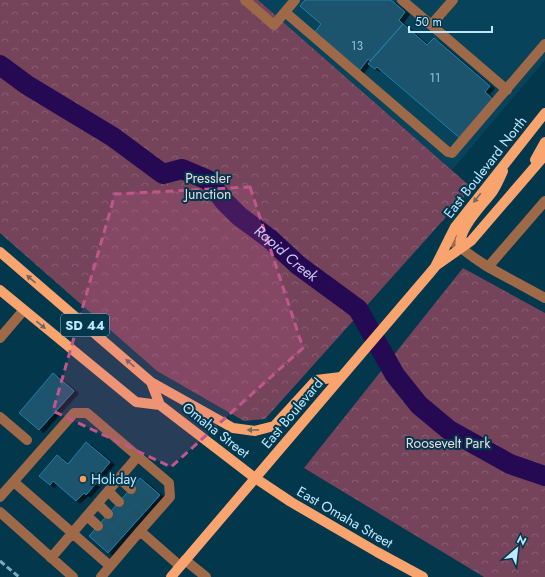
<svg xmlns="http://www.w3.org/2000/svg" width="545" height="577" font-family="Jost,sans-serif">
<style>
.built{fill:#07435a}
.park{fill:url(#park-crowns)}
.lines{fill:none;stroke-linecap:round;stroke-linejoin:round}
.river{stroke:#250a53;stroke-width:20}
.building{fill:#1b536d;stroke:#2080a9;filter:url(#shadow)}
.minor-tunnel{stroke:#1e5267;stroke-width:10;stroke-dasharray:10 5;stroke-linecap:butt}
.minor{stroke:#9d6949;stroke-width:10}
.major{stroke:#f9a46f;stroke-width:10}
.rail{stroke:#7daac1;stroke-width:3;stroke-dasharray:6 3;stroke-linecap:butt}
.oneway{fill:#71685c}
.marked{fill:#c1568c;fill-opacity:0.2;stroke:#c1568c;stroke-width:3;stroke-dasharray:8 5;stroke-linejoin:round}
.poi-dot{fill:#ff9b5a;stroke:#02374c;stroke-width:1.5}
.labels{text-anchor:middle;stroke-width:4;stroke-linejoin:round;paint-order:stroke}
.number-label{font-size:12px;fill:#96c3da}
.shield{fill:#02374c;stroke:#86b3c9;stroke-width:1}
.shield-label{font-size:13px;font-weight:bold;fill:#bfe8ff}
.street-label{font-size:14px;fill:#bfe8ff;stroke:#02374c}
.park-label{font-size:14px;fill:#f0d8e1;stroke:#02374c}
.poi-label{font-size:14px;fill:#bfe8ff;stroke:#02374c;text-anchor:start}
.water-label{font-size:15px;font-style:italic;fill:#cfc8f3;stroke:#02374c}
</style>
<defs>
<pattern id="park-crowns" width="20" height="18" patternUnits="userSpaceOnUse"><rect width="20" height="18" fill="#75445a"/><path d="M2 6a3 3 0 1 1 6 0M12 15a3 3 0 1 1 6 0" fill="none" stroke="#875f73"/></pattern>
<filter id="shadow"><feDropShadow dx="4.5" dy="2.5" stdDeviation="0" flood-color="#0009"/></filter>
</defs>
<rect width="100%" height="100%" fill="#02374c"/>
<path class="built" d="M 258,0 L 545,0 L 545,60 L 452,170 Z"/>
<path class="park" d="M 0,0 L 258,0 L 472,188 L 265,419 L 244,421 L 157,371 L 0,233 Z
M 463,268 L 545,313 L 545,577 L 484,577 L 304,468 Z"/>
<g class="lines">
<path class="river" id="s1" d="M 0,65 L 27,85 L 113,137 L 163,174 L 182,169 L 208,180 L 224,201 L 239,216 L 270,239 L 298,265 L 358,309 L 395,375 L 419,405 L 449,430 L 510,464 L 545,476"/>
</g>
<path class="building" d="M 305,0 L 391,0 L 405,12 L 399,20 L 403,24 L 370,61 L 368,59 L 359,71 L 314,33 L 321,24 L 300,6 Z
M 403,24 L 427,45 L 434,38 L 490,86 L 485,92 L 494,100 L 461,139 L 377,67 L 375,69 L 368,64 Z
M 53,373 L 74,391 L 39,430 L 19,413 Z
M 86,442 L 110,462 L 96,479 L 98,481 L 86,495 L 84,493 L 76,501 L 53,481 L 50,485 L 39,476 L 57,455 L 68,464 Z
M 140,478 L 160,495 L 108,553 L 89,536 Z"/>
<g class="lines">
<path class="minor-tunnel" d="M 131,489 L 150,506
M 119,502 L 139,519
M 108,514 L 128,531
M 98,526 L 117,543"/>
<path class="minor" d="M 245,0 L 274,25 L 295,0
M 402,0 L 507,90
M 285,12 L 448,152 L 452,153 L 545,44
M 431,25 L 453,0
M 449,239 L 473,257 L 488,267 L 545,298
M 488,267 L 545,201
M 0,338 L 23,311
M 0,417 L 27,440
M 119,478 L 131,489
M 14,482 L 110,566
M 108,491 L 119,502
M 0,497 L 74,413 L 87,413 L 169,483 L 170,497 L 140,531 L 180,566
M 98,504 L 108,514
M 0,512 L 73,577
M 87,516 L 98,526
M 51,558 L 138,456
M 185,560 L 206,577
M 101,577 L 140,531"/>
<path class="major" d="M 535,160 L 545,142
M 461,248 C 456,230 483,205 493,191 C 497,185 500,178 503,171
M 0,252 L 151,382 L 160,405 L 255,478 L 291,502 L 377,552 L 423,577
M 437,265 L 471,241 L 545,155
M 0,290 L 136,402 L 160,405
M 151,382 L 233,428 L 255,431 L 274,426 L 316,380 L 341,377
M 171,577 L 430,273 L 435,267 L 455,227 L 545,113"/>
<path class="rail" d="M 0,561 L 19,577"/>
</g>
<defs><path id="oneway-solid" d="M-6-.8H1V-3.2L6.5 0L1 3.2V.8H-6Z"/></defs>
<g class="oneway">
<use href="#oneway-solid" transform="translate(477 198) rotate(128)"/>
<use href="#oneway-solid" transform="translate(31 279) rotate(-139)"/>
<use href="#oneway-solid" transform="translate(41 325) rotate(39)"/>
<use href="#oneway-solid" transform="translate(130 363) rotate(-139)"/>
<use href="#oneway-solid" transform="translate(253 430) rotate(179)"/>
</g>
<path class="marked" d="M 250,187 L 303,348 L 171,467 L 53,411 L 115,194 Z"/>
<circle class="poi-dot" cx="83" cy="479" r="4"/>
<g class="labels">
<g class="number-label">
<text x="357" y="50">13</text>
<text x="435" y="82">11</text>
</g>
<rect class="shield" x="61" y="314" width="48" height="22" rx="3"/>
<g class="shield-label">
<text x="85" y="330">SD 44</text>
</g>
<g class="street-label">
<text transform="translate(485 167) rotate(-52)" y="5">East Boulevard North</text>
<text transform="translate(292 413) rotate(-50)" y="5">East Boulevard</text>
<text transform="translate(216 430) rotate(38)" y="5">Omaha Street</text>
<text transform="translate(345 517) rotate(30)" y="5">East Omaha Street</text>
</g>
<g class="park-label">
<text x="208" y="183">Pressler<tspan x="208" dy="16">Junction</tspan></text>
<text x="448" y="448">Roosevelt Park</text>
</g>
<g class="poi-label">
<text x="91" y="484">Holiday</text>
</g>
<g class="water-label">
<text dy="5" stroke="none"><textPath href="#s1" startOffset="352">Rapid Creek</textPath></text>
</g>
</g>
<g transform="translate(517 549) rotate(28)" stroke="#02374c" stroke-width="3" paint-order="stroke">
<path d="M0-3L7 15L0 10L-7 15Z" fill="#bfe8ff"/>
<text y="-6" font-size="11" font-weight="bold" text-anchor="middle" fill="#bfe8ff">N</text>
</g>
<path d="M409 26v6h83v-6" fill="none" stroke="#bfe8ff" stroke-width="2"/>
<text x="415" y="26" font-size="12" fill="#bfe8ff" stroke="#02374c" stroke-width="3" paint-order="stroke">50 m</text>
</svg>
